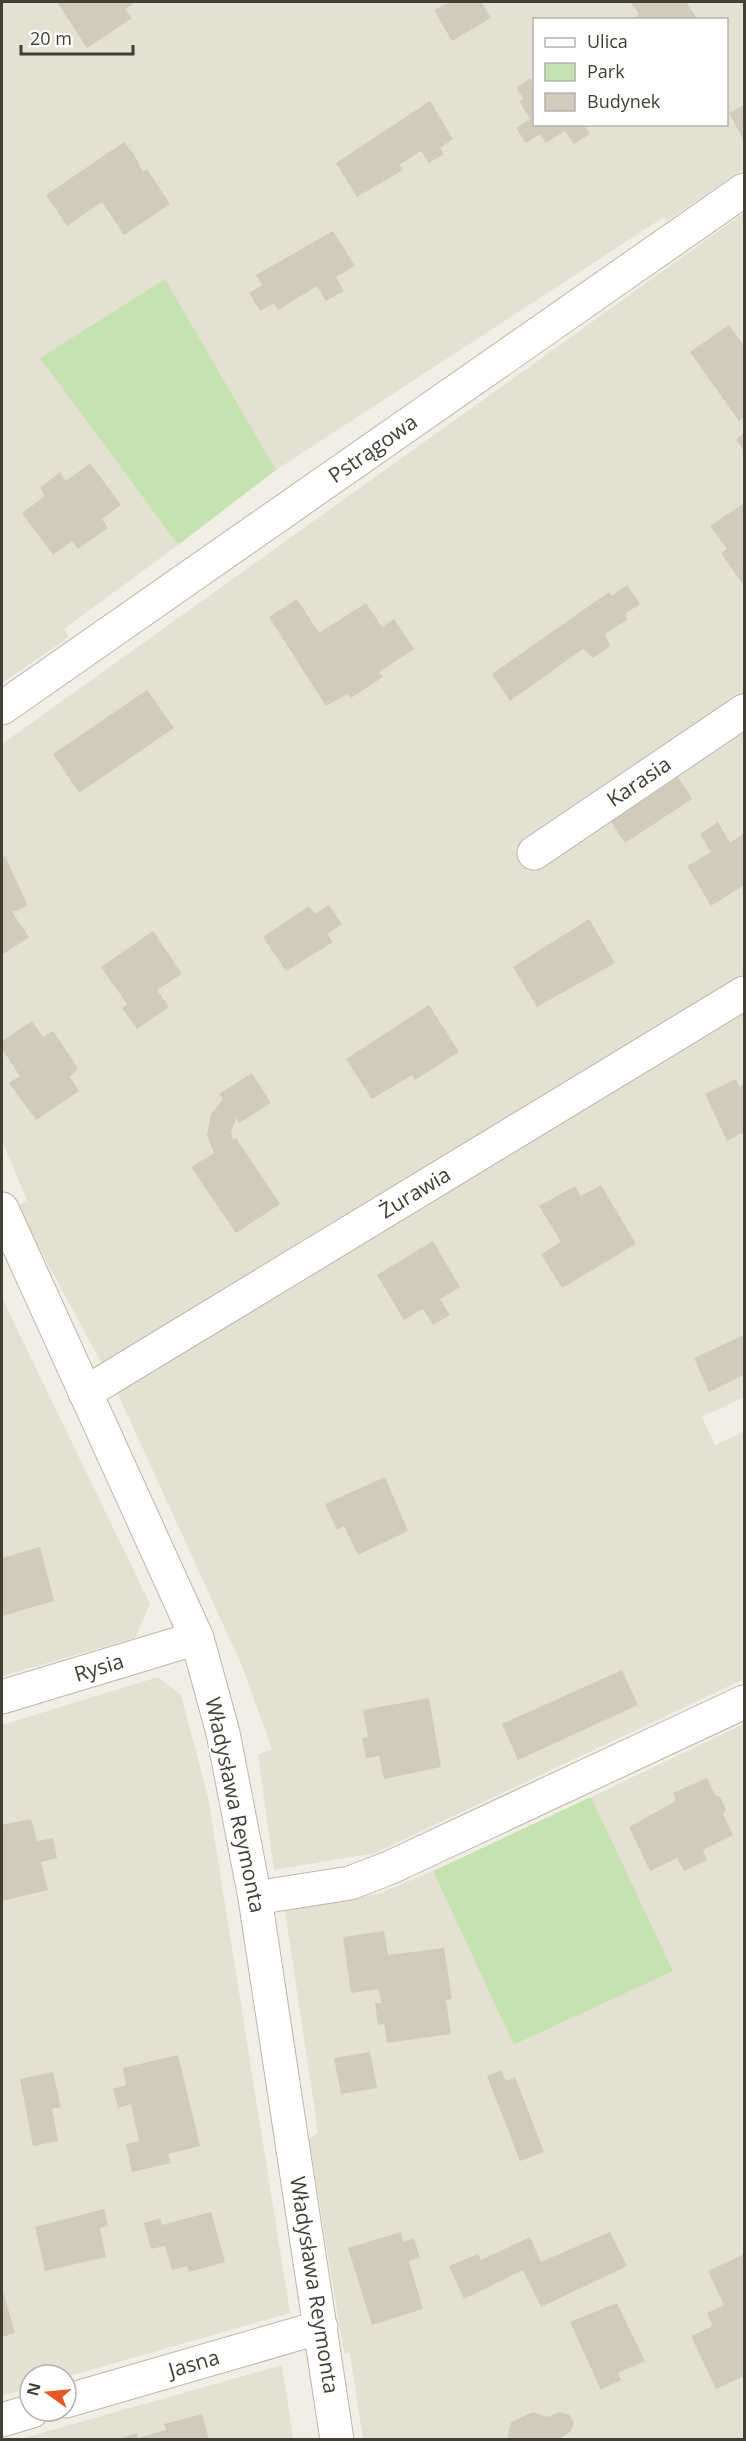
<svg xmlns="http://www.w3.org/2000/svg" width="746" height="2441" font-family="'Open Sans',sans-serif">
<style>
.residential{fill:#e4e1d3;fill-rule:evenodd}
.green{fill:#c6e2b0}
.building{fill:#d1cbbb}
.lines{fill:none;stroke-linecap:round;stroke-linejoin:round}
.minor-casing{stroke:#bbb7a8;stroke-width:35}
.minor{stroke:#fff;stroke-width:33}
.labels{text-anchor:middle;stroke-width:4.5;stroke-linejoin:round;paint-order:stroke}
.street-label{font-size:21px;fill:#423f35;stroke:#fff}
</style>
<rect width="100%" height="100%" fill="#f1eee5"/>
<path class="residential" d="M 2,2 L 744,2 L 744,169 L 667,221 L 664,217 L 276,470 L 165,279 L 40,358 L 178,545 L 64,629 L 69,637 L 2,683 ZM 534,20 L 726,20 L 726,124 L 534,124 Z
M 744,213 L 744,976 L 102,1364 L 17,1207 L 27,1200 L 2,1141 L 2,744 Z
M 744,1013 L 744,1397 L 702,1417 L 715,1445 L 744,1432 L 744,1679 L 375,1853 L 274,1870 L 258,1755 L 272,1749 L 242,1666 L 117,1392 Z
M 2,1298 L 150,1604 L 135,1638 L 2,1676 Z
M 158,1677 L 181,1695 L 208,1797 L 290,2313 L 66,2377 L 66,2375 L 30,2375 L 30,2388 L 2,2396 L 2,1725 Z
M 744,1724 L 744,2439 L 363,2439 L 350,2354 L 344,2353 L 309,2139 L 318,2133 L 285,1911 L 378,1894 L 433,1871 L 515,2045 L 672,1971 L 591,1797 Z
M 282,2365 L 293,2439 L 17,2440 Z"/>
<path class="green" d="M 165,279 L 276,470 L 178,545 L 40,358 Z
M 591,1797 L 673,1971 L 514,2045 L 433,1871 Z"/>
<path class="building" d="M 57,2 L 136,2 L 125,9 L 132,18 L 87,48 Z
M 450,2 L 481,2 L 491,18 L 452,41 L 434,10 Z
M 630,2 L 686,2 L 698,20 L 639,20 L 636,16 L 639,14 Z
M 530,78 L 534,85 L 534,124 L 583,124 L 590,134 L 574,144 L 565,131 L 546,143 L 540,134 L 526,143 L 516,128 L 530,119 L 519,101 L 524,99 L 516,88 Z
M 430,101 L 453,139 L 440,148 L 444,154 L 429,163 L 421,151 L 399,165 L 403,170 L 357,197 L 336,163 Z
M 744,105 L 744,141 L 729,113 Z
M 124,142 L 135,156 L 143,172 L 147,169 L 170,204 L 124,235 L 102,202 L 67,226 L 46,195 Z
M 333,231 L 355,266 L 336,277 L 344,291 L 326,301 L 317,286 L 278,310 L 274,303 L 260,311 L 249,293 L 262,285 L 256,275 Z
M 729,325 L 744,346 L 744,417 L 739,421 L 690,352 Z
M 744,433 L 744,451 L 736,439 Z
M 90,463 L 121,505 L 102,519 L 108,528 L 78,549 L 72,541 L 53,555 L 22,513 L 45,496 L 40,488 L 60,472 L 66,481 Z
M 744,503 L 744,586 L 721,553 L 727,549 L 710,526 Z
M 627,585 L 640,604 L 625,614 L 628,619 L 605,634 L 610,646 L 593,658 L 583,649 L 510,701 L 492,674 L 609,592 L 612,596 Z
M 297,599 L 319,633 L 366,603 L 382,627 L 394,619 L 414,649 L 379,672 L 383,677 L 351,698 L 347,694 L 326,706 L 269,617 Z
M 147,690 L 174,728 L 79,793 L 53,754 Z
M 678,777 L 692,799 L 625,843 L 611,822 Z
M 718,822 L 730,843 L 744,833 L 744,885 L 711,906 L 687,866 L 711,852 L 700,834 Z
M 5,856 L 28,906 L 12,912 L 29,937 L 2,955 L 2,858 Z
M 329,905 L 342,924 L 327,934 L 333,942 L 286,971 L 263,937 L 309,906 L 315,914 Z
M 589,919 L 615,963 L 537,1007 L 513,967 Z
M 153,931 L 182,974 L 157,990 L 169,1007 L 137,1029 L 122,1008 L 127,1004 L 101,967 Z
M 429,1005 L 459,1052 L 415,1080 L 412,1075 L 372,1099 L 346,1059 Z
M 32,1021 L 43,1037 L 53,1031 L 78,1068 L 70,1077 L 79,1091 L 36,1120 L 9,1083 L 20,1076 L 2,1049 L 2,1041 Z
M 252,1073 L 271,1103 L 239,1123 L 236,1118 L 231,1132 L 233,1140 L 236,1138 L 280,1204 L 236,1233 L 191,1167 L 214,1153 L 207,1135 L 211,1114 L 223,1099 L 219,1094 Z
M 736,1079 L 740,1087 L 744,1084 L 744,1132 L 727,1141 L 705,1094 Z
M 601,1185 L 636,1244 L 562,1288 L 541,1254 L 561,1242 L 539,1206 L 575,1186 L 581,1196 Z
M 433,1241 L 460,1287 L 440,1299 L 450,1315 L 433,1325 L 423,1309 L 404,1320 L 377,1275 Z
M 744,1335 L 744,1375 L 709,1392 L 694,1358 Z
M 385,1477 L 408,1531 L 358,1555 L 344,1526 L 337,1530 L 325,1504 Z
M 40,1547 L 54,1601 L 2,1616 L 2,1558 Z
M 622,1670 L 638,1705 L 518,1760 L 502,1724 Z
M 429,1698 L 441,1767 L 384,1779 L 379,1756 L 366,1758 L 362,1738 L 368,1737 L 363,1710 Z
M 707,1778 L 715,1795 L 720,1797 L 726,1809 L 723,1814 L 733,1835 L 703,1850 L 707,1860 L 684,1871 L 677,1858 L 650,1871 L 629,1827 L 676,1801 L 673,1793 Z
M 31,1819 L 37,1841 L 53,1838 L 57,1858 L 41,1862 L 48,1890 L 2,1901 L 2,1825 Z
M 384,1931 L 388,1955 L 444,1948 L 452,1999 L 446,2000 L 451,2034 L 387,2043 L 384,2024 L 378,2025 L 375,2003 L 381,2003 L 379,1989 L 351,1993 L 343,1937 Z
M 370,2052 L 377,2088 L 341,2094 L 334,2058 Z
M 178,2055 L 200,2146 L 168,2154 L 171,2163 L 132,2172 L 126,2144 L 139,2141 L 131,2104 L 118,2108 L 113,2089 L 126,2085 L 123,2068 Z
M 501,2070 L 506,2081 L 515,2077 L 544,2152 L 520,2161 L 487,2076 Z
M 53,2072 L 61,2107 L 52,2109 L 58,2141 L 33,2146 L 20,2079 Z
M 104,2209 L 108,2226 L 100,2228 L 106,2257 L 45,2271 L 35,2227 Z
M 211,2212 L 225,2262 L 189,2272 L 187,2266 L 172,2270 L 165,2246 L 151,2249 L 144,2223 L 160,2218 L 162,2225 Z
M 401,2232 L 403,2242 L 414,2238 L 420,2258 L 409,2261 L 423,2309 L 372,2325 L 348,2248 Z
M 610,2232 L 627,2266 L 541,2307 L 523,2270 L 464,2299 L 449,2266 L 478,2254 L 481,2260 L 530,2237 L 541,2262 Z
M 744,2254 L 744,2376 L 716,2389 L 691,2336 L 713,2326 L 707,2313 L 724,2305 L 708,2271 Z
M 2,2288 L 15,2333 L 2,2337 Z
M 617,2303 L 645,2361 L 618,2373 L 621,2380 L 601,2390 L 570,2322 Z
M 533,2412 L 547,2417 L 560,2412 L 570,2415 L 574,2423 L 570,2432 L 557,2440 L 507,2440 L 511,2422 Z
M 202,2414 L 209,2440 L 114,2440 L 137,2433 L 138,2438 L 166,2430 L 164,2424 Z"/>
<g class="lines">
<g class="minor-casing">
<path id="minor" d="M 2,708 L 744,190
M 534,853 L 744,711
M 2,1209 L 197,1638 L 223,1733 L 255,1898 L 337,2440
M 85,1393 L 744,993
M 2,1697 L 197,1638
M 255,1898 L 350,1883 L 389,1868 L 744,1702
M 66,2401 L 321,2327
M 2,2420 L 32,2411"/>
</g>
<use href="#minor" class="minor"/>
</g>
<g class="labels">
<g class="street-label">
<text transform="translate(373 449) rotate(-35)" y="7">Pstrągowa</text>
<text transform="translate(639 782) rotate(-34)" y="7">Karasia</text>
<text transform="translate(415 1193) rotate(-31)" y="7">Żurawia</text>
<text transform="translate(99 1668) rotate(-17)" y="7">Rysia</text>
<text transform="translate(235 1805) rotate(78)" y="7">Władysława Reymonta</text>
<text transform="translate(314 2285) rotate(81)" y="7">Władysława Reymonta</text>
<text transform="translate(194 2364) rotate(-16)" y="7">Jasna</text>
</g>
</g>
<rect width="746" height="2441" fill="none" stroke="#423f35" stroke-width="6"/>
<rect x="533" y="18" width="195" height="108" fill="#ffffff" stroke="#b3b2ae" stroke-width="1.5"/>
<rect x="545" y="38" width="30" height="9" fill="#ffffff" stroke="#b3b2ae" stroke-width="1.5"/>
<text x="587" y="48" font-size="18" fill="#423f35">Ulica</text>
<rect x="545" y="63" width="30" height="18" fill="#c6e2b0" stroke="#b3b2ae" stroke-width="1.5"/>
<text x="587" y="78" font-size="18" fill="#423f35">Park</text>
<rect x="545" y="93" width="30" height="18" fill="#d1cbbb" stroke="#b3b2ae" stroke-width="1.5"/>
<text x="587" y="108" font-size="18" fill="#423f35">Budynek</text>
<g transform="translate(48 2393) rotate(285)"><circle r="28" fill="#ffffff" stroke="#b3b2ae" stroke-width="1.5"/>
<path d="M0-4.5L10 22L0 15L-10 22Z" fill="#e75825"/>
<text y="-9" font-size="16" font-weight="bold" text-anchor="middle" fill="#423f35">N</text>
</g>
<path d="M21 45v9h112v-9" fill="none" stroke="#423f35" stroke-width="3"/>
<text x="30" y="45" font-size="18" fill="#423f35" stroke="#ffffff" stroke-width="4.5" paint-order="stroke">20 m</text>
</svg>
